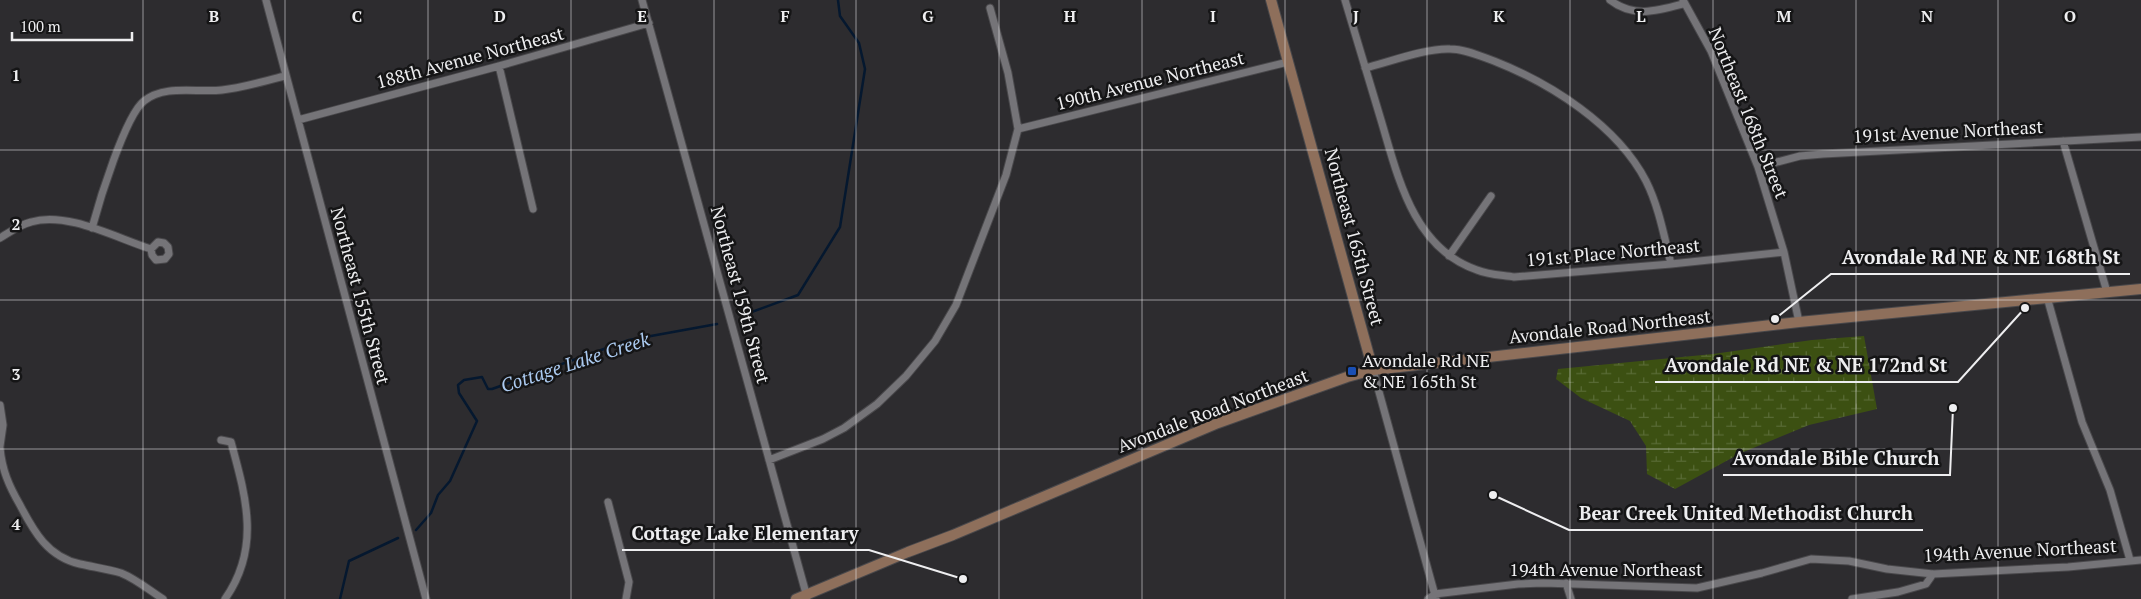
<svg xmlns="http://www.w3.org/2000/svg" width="2141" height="599" font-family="'PT Serif',serif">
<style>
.wetland{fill:url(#wetland-marsh)}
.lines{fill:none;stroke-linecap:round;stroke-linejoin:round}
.stream{stroke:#05182f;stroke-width:2.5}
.street-casing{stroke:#49484b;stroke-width:9}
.secondary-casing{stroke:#49484b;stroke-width:12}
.street{stroke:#757478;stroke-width:7}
.secondary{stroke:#8e6f5b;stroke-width:10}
.grid{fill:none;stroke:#eeeef0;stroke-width:1;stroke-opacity:0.55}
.transit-dot{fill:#1a4fb4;stroke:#151516;stroke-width:2}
.labels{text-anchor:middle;stroke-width:5;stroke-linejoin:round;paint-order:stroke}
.street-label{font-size:18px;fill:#eeeef0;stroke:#151516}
.poi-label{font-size:18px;fill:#eeeef0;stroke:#151516;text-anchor:start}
.water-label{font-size:19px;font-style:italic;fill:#abcaf0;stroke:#151516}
.grid-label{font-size:16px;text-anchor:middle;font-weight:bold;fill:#eeeef0;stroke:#151516;stroke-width:5;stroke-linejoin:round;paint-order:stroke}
.leader{fill:none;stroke:#eeeef0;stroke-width:2}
.callout-dot{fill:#eeeef0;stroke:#151516;stroke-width:2}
.callout-label{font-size:19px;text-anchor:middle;font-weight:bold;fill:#eeeef0;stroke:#151516;stroke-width:5;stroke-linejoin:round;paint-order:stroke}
</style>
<defs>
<pattern id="wetland-marsh" width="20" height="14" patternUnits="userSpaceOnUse" patternTransform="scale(1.25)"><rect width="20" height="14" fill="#3c5012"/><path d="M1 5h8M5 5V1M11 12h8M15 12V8" fill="none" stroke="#586a35"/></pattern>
</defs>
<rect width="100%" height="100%" fill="#2d2c2f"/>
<path class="wetland" d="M 1864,336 L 1877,409 L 1809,425 L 1741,453 L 1675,489 L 1647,474 L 1646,446 L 1630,421 L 1581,398 L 1556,379 L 1558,369 L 1713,354 L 1812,340 Z"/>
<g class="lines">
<path class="stream" d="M 749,313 L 798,295 L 840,227 L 865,69 L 859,43 L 840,16 L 838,0
M 416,530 L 431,513 L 438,495 L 450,481 L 477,421 L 459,393 L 458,385 L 464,380 L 482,377 L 488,389 L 492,389 L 629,340 L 717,324
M 340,599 L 349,561 L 398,538"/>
<g class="street-casing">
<path id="street" d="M 266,0 L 426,599
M 642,0 L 807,597
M 1345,0 C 1357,40 1369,80 1381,120 C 1398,177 1413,248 1477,270 C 1489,275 1502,275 1514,277 L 1671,264 L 1784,252
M 1610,0 C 1633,18 1657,11 1683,4
M 1683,0 L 1711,51 L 1758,167 L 1784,252 L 1799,322
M 499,66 L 533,209
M 1365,68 C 1389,62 1426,48 1450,49 C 1465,49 1480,56 1494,61 C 1550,83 1617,125 1646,181 C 1659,207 1664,236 1671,264
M 298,120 L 499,66 L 649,23
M 1018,129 L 1288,62
M 2063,141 L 2107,292
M 1758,167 L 1800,156 L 1823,154 L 2141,137
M 92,228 C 99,202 125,116 144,101 C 165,84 197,93 222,90 C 243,88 264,81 285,76
M 0,238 C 10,232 19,225 31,222 C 67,211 116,238 151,249 L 158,242 L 164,243 L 168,247 L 169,254 L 165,259 L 156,260 L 152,255 L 151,249
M 1449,256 L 1491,196
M 2047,297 L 2082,422 L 2110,490 L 2130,560
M 1373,370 L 1436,599
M 0,405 L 3,425 L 0,446
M 221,440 L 231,442 C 246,497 261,548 225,599
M 0,448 C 2,470 9,486 20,505 C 34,532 48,557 80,564 C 93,567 108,569 121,573 C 136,579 149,590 163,599
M 769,460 L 823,439 L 844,428 L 877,404 L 906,376 L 935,341 L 956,305 L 1006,175 L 1018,129 L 1008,73 L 990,8
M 608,502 L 629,582 L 626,599
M 1566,583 L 1571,599
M 1428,599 L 1435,594 L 1518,584 L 1543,583 L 1697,588 L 1762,573 L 1811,559 L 1849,561 L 1887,569 L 1933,574 L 2068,567 L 2141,560
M 1852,599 L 1898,592 L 1926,584 L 1933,574"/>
</g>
<g class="secondary-casing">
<path id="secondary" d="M 1271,0 L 1373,370
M 796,599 L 908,552 L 953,535 L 1218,423 L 1347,377 L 1373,370 L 1799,322 L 2141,289"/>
</g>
<use href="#street" class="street"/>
<use href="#secondary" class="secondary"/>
</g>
<path class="grid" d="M 143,0 L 143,599M 285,0 L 285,599M 428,0 L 428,599M 571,0 L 571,599M 714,0 L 714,599M 856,0 L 856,599M 999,0 L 999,599M 1142,0 L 1142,599M 1285,0 L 1285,599M 1427,0 L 1427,599M 1570,0 L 1570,599M 1713,0 L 1713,599M 1856,0 L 1856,599M 1998,0 L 1998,599M 0,150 L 2141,150M 0,300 L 2141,300M 0,449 L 2141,449"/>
<rect class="transit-dot" x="1347" y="366" width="10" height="10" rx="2.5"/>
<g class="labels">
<g class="street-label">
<text transform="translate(470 58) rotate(-15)" y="6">188th Avenue Northeast</text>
<text transform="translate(1150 81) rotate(-14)" y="6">190th Avenue Northeast</text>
<text transform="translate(1748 113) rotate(68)" y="6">Northeast 168th Street</text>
<text transform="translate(1948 132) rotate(-3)" y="6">191st Avenue Northeast</text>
<text transform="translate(1354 237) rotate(75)" y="6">Northeast 165th Street</text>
<text transform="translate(1613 253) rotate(-5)" y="6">191st Place Northeast</text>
<text transform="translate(740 295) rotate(75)" y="6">Northeast 159th Street</text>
<text transform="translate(360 296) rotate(75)" y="6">Northeast 155th Street</text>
<text transform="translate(1610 327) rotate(-6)" y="6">Avondale Road Northeast</text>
<text transform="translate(1213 411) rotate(-21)" y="6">Avondale Road Northeast</text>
<text transform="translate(2020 551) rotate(-3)" y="6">194th Avenue Northeast</text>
<text x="1606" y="576">194th Avenue Northeast</text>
</g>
<g class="poi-label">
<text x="1362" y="367">Avondale Rd NE<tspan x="1362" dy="21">&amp; NE 165th St</tspan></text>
</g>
<g class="water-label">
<text transform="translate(575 362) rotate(-18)" y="7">Cottage Lake Creek</text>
</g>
</g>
<g class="grid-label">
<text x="214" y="22">B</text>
<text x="357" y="22">C</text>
<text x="500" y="22">D</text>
<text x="642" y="22">E</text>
<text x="785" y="22">F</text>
<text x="928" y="22">G</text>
<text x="1070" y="22">H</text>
<text x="1213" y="22">I</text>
<text x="1356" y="22">J</text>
<text x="1499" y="22">K</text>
<text x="1641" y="22">L</text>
<text x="1784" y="22">M</text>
<text x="1927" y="22">N</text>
<text x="2070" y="22">O</text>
<text x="16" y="81">1</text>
<text x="16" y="230">2</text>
<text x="16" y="380">3</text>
<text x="16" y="530">4</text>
</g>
<path class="leader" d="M1775 319L1831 274H2130M2025 308L1958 382H1655M1953 408L1950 475H1723M1493 495L1569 530H1923M963 579L869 550H622"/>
<g class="callout-dot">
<circle cx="1775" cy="319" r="5"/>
<circle cx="2025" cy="308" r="5"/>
<circle cx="1953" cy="408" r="5"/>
<circle cx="1493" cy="495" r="5"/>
<circle cx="963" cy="579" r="5"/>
</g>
<g class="callout-label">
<text x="1981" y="264">Avondale Rd NE &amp; NE 168th St</text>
<text x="1806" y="372">Avondale Rd NE &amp; NE 172nd St</text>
<text x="1836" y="465">Avondale Bible Church</text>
<text x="1746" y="520">Bear Creek United Methodist Church</text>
<text x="745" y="540">Cottage Lake Elementary</text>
</g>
<path d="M12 32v8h120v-8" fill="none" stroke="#eeeef0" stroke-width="2.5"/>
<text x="20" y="32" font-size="15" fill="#eeeef0" stroke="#151516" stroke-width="4" paint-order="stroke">100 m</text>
</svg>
